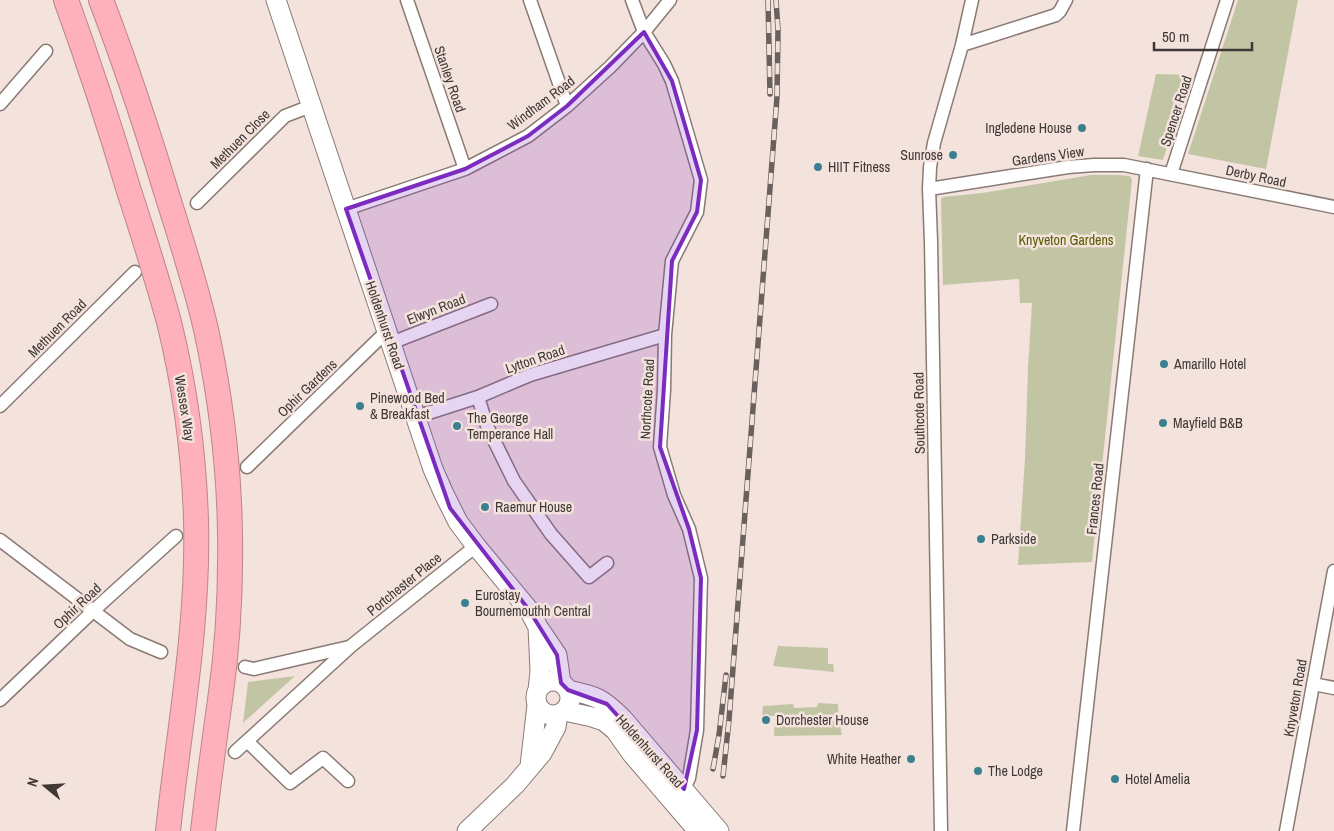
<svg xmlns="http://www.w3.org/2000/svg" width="1334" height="831" font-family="'Archivo Narrow',sans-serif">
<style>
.green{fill:#c2c5a4}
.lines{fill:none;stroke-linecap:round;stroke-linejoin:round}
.street-casing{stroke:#897a74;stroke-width:15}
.secondary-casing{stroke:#897a74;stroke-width:21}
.highway-casing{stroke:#bb868c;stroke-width:26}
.street{stroke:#fff;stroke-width:12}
.secondary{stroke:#fff;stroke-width:19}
.highway{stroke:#feb0bb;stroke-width:24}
.rail-casing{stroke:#6a605d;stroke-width:5.5}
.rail{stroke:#f4e3dc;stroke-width:4;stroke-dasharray:11;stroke-linecap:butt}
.marked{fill:#7b2cbf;fill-opacity:0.2;stroke:#7b2cbf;stroke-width:4;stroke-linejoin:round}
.poi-dot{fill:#3b808e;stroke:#f4e3dc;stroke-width:2}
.labels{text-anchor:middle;stroke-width:5;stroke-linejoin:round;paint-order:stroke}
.street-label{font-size:14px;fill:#3f3836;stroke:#f4e3dc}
.poi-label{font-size:14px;fill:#3f3836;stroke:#f4e3dc;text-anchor:start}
.park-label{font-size:14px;fill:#595c00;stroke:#f4e3dc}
</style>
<rect width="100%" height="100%" fill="#f4e3dc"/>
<path class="green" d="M 1238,0 L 1298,0 L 1266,169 L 1188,154 Z
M 1156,74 L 1191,75 L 1163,160 L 1138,156 Z
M 1091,175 L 1117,175 L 1130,176 L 1132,180 L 1092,562 L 1018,565 L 1025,458 L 1028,368 L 1032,303 L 1020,303 L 1019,279 L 943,285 L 941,199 L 943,197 L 982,193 Z
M 778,646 L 828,648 L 828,664 L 833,664 L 834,672 L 773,666 Z
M 295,676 L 243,723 L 248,682 Z
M 818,703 L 838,704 L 839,724 L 840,725 L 842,735 L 774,736 L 775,716 L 762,716 L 763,706 L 793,704 L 794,708 L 817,707 Z"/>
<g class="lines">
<g class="street-casing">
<path id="street" d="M 407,0 L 465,169
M 530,0 L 567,106
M 632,0 L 644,32 L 664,64 L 672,81 L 701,180 L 697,212 L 672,261 L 665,335 L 664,390 L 660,447 L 674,495 L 689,529 L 701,578 L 697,730 L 689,778 L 684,789
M 962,45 L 1056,15 L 1060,11 L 1066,0
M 0,104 L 46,51
M 1171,174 L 1227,0
M 929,189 L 1068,167 L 1094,165 L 1124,165 L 1334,207
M 197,203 L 285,116 L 311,106
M 346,209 L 465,169 L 528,136 L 567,106 L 610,67 L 644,32 L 670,0
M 391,343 L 491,304
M 478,397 L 487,426 L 514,481 L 551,534 L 589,577 L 607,563
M 0,406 L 135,272
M 416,417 L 478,397 L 530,375 L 665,335
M 247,467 L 387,331
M 0,540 L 130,639 L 161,652
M 245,667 L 254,669 L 349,647
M 1313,684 L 1334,688
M 0,700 L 93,611 L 176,536
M 248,742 L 290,783 L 323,758 L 348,781
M 235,752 L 351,646 L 476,546
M 941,831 L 931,241 L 929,189 L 930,167 L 934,143 L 962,45 L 972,0
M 1073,831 L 1147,169
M 1286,831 L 1334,571"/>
</g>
<g class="secondary-casing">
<path id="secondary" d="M 276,0 L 433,469 L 444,494 L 458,522 L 476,546 L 529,610 L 538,627 L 557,655 L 561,683
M 538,627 L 540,671 L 538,690
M536 698a17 17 0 1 1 34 0a17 17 0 1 1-34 0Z
M 568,690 C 597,696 602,698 623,719 L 719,831
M 565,711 L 592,717 L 604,721 L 615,730 L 632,754 L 698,831
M 530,766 L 537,705
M 467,831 L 515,785 L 542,753 L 556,727 L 558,715"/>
</g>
<g class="highway-casing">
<path id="highway" d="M 66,0 C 89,63 110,127 129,191 C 143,234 157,278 169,322 C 185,387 194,454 196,520 C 199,625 179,728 168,831
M 101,0 C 126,65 148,132 168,198 C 182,243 197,288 207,334 C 221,400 229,466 230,533 C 231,589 228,645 220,700 C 214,743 208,787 203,831"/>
</g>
<use href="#street" class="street"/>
<use href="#secondary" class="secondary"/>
<use href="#highway" class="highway"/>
<g class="rail-casing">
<path id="rail" d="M 768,0 L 770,94
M 713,769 L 719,735 L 726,675
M 723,776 L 729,720 L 777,97 L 778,30 L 776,0"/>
</g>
<use href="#rail" class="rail"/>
</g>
<path class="marked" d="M 644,32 L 672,81 L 701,180 L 697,212 L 672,261 L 660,447 L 689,529 L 701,578 L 697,730 L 684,789 L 607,704 L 568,690 L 561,683 L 557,655 L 529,610 L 450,508 L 346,209 L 465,169 L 528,136 L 567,106 Z"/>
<g class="poi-dot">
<circle cx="1082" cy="128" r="5"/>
<circle cx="953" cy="155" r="5"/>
<circle cx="818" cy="167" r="5"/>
<circle cx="1164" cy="364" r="5"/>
<circle cx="360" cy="406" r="5"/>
<circle cx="1163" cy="423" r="5"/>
<circle cx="457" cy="426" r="5"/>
<circle cx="485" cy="507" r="5"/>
<circle cx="981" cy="539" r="5"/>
<circle cx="465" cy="603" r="5"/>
<circle cx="766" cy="720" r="5"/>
<circle cx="911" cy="759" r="5"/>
<circle cx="978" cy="771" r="5"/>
<circle cx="1115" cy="779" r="5"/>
</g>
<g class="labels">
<g class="street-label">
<text transform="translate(450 79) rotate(71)" y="5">Stanley Road</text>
<text transform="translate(541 103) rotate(-37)" y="5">Windham Road</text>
<text transform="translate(1176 111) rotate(-72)" y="5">Spencer Road</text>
<text transform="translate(240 139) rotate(-45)" y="5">Methuen Close</text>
<text transform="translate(1048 156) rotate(-8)" y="5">Gardens View</text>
<text transform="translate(1256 176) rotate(12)" y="5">Derby Road</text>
<text transform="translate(436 309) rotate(-21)" y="5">Elwyn Road</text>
<text transform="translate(385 325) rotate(71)" y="5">Holdenhurst Road</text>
<text transform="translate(57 328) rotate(-45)" y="5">Methuen Road</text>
<text transform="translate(535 359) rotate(-19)" y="5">Lytton Road</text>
<text transform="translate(307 388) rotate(-44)" y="5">Ophir Gardens</text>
<text transform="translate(647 399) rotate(-87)" y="5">Northcote Road</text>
<text transform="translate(185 408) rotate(81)" y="5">Wessex Way</text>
<text transform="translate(919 413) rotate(-91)" y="5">Southcote Road</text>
<text transform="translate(1095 499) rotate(-84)" y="5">Frances Road</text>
<text transform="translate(404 584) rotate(-39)" y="5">Portchester Place</text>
<text transform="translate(77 606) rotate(-43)" y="5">Ophir Road</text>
<text transform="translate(1295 698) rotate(-80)" y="5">Knyveton Road</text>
<text transform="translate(650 751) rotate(48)" y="5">Holdenhurst Road</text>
</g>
<g class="poi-label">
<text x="1072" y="133" text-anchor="end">Ingledene House</text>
<text x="943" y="160" text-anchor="end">Sunrose</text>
<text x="828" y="172">HIIT Fitness</text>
<text x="1174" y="369">Amarillo Hotel</text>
<text x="370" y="403">Pinewood Bed<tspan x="370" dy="16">&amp; Breakfast</tspan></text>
<text x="467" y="423">The George<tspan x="467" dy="16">Temperance Hall</tspan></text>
<text x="1173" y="428">Mayfield B&amp;B</text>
<text x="495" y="512">Raemur House</text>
<text x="991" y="544">Parkside</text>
<text x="475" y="600">Eurostay<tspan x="475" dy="16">Bournemouthh Central</tspan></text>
<text x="776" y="725">Dorchester House</text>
<text x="901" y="764" text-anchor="end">White Heather</text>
<text x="988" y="776">The Lodge</text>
<text x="1125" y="784">Hotel Amelia</text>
</g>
<g class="park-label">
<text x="1066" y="245">Knyveton Gardens</text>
</g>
</g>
<g transform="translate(45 786) rotate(288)" stroke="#f4e3dc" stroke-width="4" paint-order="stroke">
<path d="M0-4L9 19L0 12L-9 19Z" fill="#3f3836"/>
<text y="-8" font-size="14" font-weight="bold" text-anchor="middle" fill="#3f3836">N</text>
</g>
<path d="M1154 42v8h98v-8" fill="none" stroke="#3f3836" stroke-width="2.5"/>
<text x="1162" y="42" font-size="15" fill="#3f3836" stroke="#f4e3dc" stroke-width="4" paint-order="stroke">50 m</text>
</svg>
